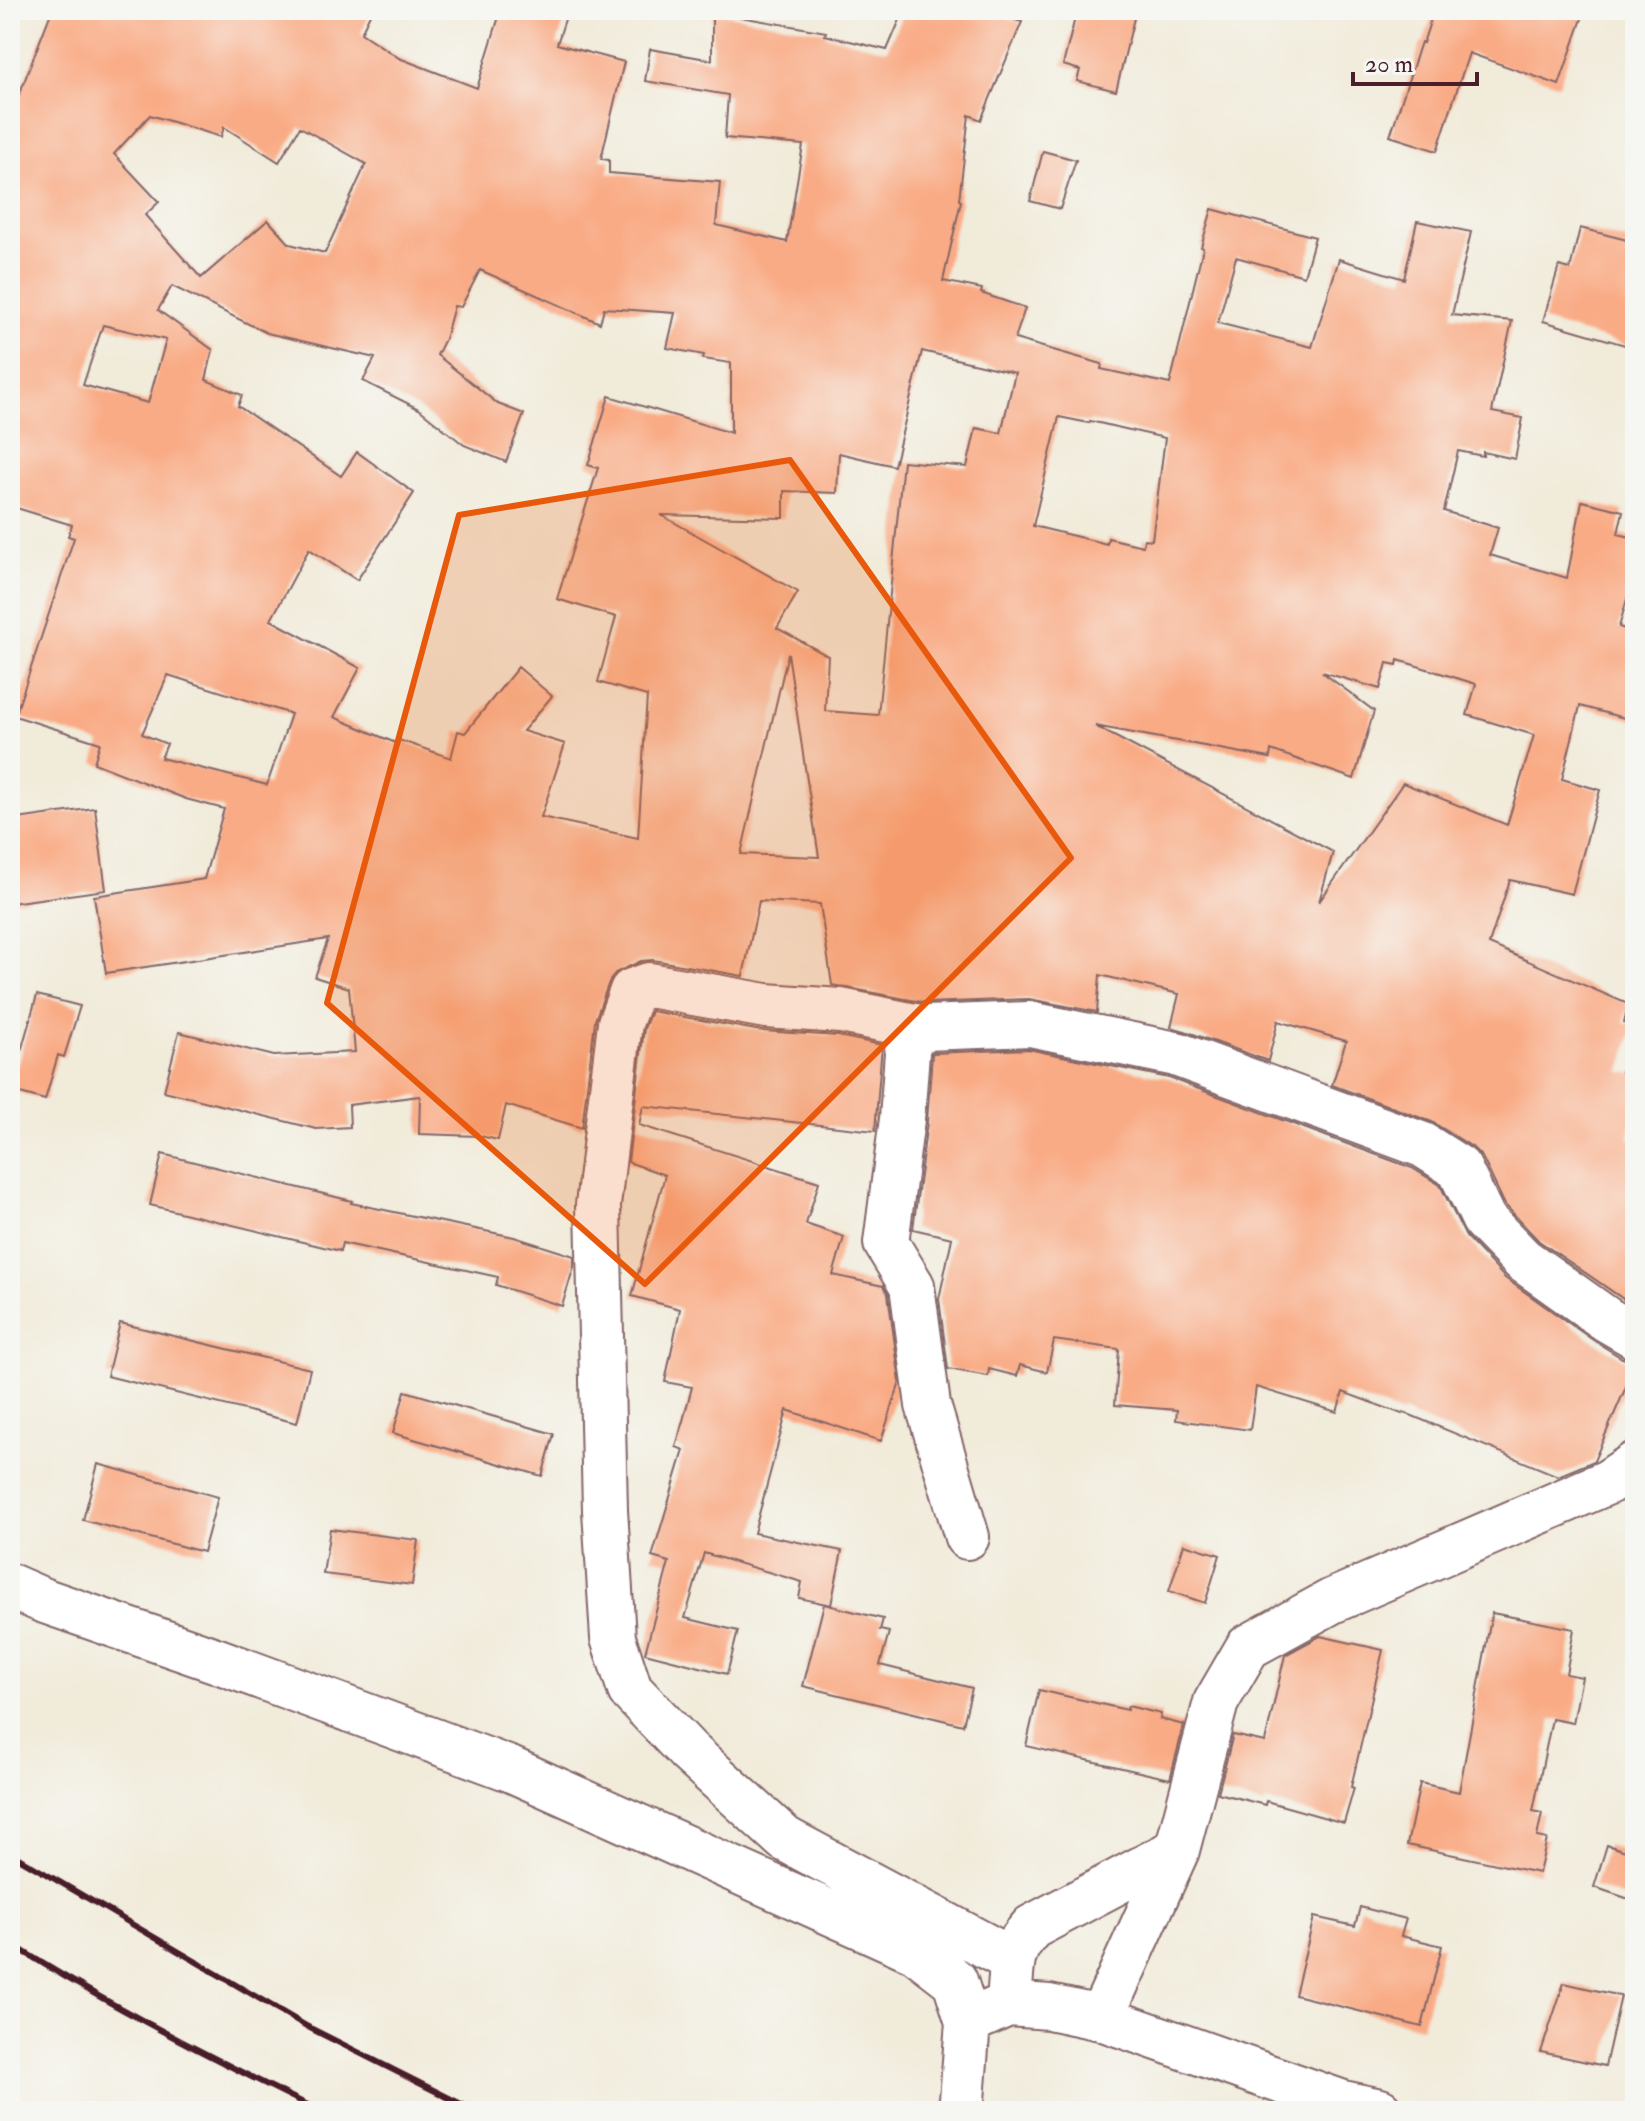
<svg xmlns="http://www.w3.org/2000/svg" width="1645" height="2121" font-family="'IM FELL Double Pica',serif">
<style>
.building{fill:#f9ab85;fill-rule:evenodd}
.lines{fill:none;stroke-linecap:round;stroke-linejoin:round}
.minor-casing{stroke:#846668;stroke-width:48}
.minor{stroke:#fff;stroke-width:44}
.rail{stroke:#4a1f2b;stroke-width:6}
.marked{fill:#e8590c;fill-opacity:0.2;stroke:#e8590c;stroke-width:6;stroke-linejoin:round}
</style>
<rect width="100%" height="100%" fill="#f6f6f2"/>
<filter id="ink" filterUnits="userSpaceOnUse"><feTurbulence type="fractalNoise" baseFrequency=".0125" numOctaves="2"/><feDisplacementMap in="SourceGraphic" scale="16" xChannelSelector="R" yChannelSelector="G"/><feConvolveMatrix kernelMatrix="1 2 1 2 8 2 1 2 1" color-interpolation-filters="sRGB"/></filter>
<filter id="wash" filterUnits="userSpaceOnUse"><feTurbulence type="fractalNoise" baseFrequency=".006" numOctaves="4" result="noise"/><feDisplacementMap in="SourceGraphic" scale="32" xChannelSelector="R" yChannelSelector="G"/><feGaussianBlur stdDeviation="1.8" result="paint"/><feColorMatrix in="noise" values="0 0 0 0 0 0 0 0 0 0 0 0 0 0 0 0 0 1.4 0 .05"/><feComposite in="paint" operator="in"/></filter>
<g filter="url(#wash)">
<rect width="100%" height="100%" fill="#f1ebda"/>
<g id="blocks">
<path class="building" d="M 52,10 L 372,10 L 361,33 L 399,58 L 477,88 L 501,10 L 568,10 L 557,44 L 624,62 L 601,159 L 609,160 L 609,173 L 720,182 L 716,225 L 787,242 L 803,145 L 725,138 L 728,95 L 645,81 L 650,49 L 712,60 L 712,12 L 826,32 L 825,35 L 887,50 L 904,10 L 981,10 L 1022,22 L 981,120 L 969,115 L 959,200 L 961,201 L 943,281 L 982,289 L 981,293 L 1025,308 L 1015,339 L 1102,364 L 1101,369 L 1170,384 L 1203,248 L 1201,247 L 1212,209 L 1315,237 L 1304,276 L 1236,257 L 1218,323 L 1312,347 L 1339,259 L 1404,279 L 1417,221 L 1471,232 L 1452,315 L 1512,321 L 1492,412 L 1523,418 L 1515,459 L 1483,452 L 1483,456 L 1458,451 L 1444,511 L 1498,528 L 1490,555 L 1567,578 L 1582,501 L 1623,511 L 1618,534 L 1635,538 L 1635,571 L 1619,627 L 1635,632 L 1635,721 L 1580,706 L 1562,779 L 1600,790 L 1572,894 L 1510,880 L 1489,944 L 1628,1004 L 1624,1023 L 1634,1024 L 1621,1072 L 1635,1074 L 1635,1093 L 1629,1139 L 1635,1140 L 1635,1307 L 1539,1241 L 1505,1205 L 1482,1157 L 1472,1147 L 1432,1122 L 1332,1085 L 1346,1041 L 1278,1021 L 1268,1061 L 1185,1031 L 1171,1027 L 1179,994 L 1100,975 L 1097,1012 L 1029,999 L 927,1003 L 832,985 L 820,904 L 759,901 L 743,976 L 653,960 L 641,961 L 615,973 L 609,982 L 595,1020 L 582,1128 L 506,1105 L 498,1140 L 480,1136 L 419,1134 L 420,1096 L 349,1105 L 350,1127 L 316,1129 L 164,1091 L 179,1032 L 274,1056 L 355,1052 L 349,988 L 315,977 L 328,939 L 106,973 L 94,896 L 204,879 L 224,809 L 186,799 L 94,763 L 100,743 L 15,716 L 74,538 L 68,536 L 72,525 L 10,506 L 10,118 ZM 150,115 L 221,137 L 224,127 L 279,162 L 300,127 L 366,164 L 325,253 L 290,244 L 268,220 L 201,278 L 145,215 L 159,202 L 114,154 ZM 480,270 L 600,323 L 604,308 L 675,313 L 667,348 L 704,355 L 703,359 L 731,363 L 731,433 L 609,396 L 588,465 L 598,468 L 557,599 L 616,617 L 598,682 L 647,696 L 638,838 L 541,817 L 565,744 L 523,731 L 552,696 L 518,667 L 465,733 L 458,731 L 451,758 L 399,740 L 398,744 L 334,717 L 360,668 L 271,620 L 309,549 L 357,580 L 414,493 L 357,452 L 341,476 L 238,406 L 242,395 L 206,380 L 213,350 L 158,310 L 172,286 L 267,333 L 375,358 L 363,381 L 419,409 L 464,445 L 506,462 L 524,414 L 498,404 L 437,355 L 445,339 L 454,306 L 461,307 ZM 103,325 L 166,340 L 148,403 L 83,385 ZM 922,351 L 1015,373 L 1001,433 L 976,428 L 967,467 L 903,461 L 878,715 L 825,711 L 828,656 L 777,628 L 798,592 L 661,515 L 784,518 L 784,491 L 837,493 L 839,453 L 894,466 ZM 1059,417 L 1089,423 L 1090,421 L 1165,438 L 1152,540 L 1144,539 L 1143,546 L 1108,538 L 1107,544 L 1033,526 ZM 788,653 L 806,774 L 819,857 L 741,854 ZM 1398,660 L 1476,684 L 1467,715 L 1534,735 L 1507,825 L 1403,783 L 1319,902 L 1333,852 L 1095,726 L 1270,758 L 1271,750 L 1354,779 L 1374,711 L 1322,672 L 1380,689 L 1387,663 L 1397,665 ZM 168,675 L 291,714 L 267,785 L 161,758 L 167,744 L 142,734 Z
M 1077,10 L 1136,10 L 1116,91 L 1077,81 L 1080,70 L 1063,65 Z
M 1434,10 L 1585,10 L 1559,85 L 1469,53 L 1437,151 L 1390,136 L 1421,42 L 1423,43 Z
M 1043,151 L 1076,160 L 1060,209 L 1030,201 Z
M 1580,228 L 1635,242 L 1635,348 L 1543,321 L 1559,266 L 1570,269 Z
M 95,808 L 106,890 L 10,903 L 10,820 Z
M 37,995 L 80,1006 L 64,1057 L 58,1055 L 45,1100 L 10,1090 Z
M 651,1011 L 762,1031 L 838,1036 L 882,1045 L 875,1131 L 643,1106 L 639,1125 L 819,1182 L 806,1224 L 844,1237 L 833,1275 L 883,1286 L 888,1294 L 900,1382 L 881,1441 L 787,1410 L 754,1533 L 842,1551 L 831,1605 L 799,1598 L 802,1582 L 704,1553 L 685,1618 L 738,1631 L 727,1674 L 645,1653 L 669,1562 L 652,1557 L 684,1450 L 676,1447 L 692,1387 L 665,1382 L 680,1309 L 632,1296 L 665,1175 L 628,1162 L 644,1029 Z
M 1028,1049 L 1169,1078 L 1412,1168 L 1440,1185 L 1466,1237 L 1505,1278 L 1593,1340 L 1622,1358 L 1635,1361 L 1635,1366 L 1594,1461 L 1558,1476 L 1403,1412 L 1402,1414 L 1343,1392 L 1337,1412 L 1256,1387 L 1250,1430 L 1176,1420 L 1177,1410 L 1115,1405 L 1119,1349 L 1054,1340 L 1047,1372 L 1020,1365 L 1017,1376 L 989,1369 L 988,1376 L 948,1369 L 939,1299 L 952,1238 L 913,1229 L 927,1122 L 932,1053 Z
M 162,1154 L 352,1201 L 351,1203 L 514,1237 L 574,1256 L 574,1266 L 562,1306 L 496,1285 L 498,1277 L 342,1243 L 340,1251 L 150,1205 Z
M 120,1323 L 310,1369 L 297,1423 L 107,1376 Z
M 405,1391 L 554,1434 L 542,1476 L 393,1433 Z
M 98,1464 L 218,1497 L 203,1552 L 83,1520 Z
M 330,1529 L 418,1540 L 412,1585 L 323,1574 Z
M 1184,1544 L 1220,1555 L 1205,1603 L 1169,1591 Z
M 824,1604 L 883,1619 L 880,1630 L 889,1632 L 880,1665 L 972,1688 L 963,1725 L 803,1686 Z
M 1492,1613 L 1574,1629 L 1566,1674 L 1582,1677 L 1573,1723 L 1552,1719 L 1533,1811 L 1542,1813 L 1537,1837 L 1547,1839 L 1539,1873 L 1407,1845 L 1420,1783 L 1459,1792 Z
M 1320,1636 L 1383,1650 L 1351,1787 L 1354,1788 L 1344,1823 L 1266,1801 L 1265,1805 L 1218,1793 L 1233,1735 L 1265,1742 L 1285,1655 Z
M 1039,1690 L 1127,1710 L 1128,1706 L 1161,1714 L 1160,1719 L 1184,1725 L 1170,1779 L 1026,1746 Z
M 1607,1845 L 1635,1854 L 1635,1901 L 1594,1887 Z
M 1360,1907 L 1406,1919 L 1401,1936 L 1442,1946 L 1422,2027 L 1295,1995 L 1314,1917 L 1355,1926 Z
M 1564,1983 L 1621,1996 L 1605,2066 L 1541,2052 Z"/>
</g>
</g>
<g filter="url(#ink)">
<use href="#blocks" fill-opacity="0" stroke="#846668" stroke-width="2"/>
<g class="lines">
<g class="minor-casing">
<path id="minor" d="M 925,1028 L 908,1039 L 902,1119 L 886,1243 L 912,1286 L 928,1405 L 967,1537
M 10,1586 L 42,1600 L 218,1661 L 510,1769 L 916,1951 L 955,1981 L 968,2022 L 962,2100 L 959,2111
M 1012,1960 L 785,1839 L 689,1752 L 630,1690 L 613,1638 L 605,1510 L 598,1205 L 620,1023 L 632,991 L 649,985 L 766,1006 L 841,1011 L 925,1028 L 1030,1024 L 1176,1054 L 1423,1145 L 1459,1168 L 1484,1220 L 1523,1260 L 1606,1319 L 1635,1336
M 1010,1990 C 1012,1960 1011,1950 1032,1927 L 1177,1850
M 1101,2018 L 1177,1850 L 1216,1702 L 1248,1647 L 1332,1601 L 1608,1482 L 1635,1464
M 968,2022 L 1008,2004 L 1049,2007 L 1101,2018 L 1343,2103 L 1380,2111"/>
</g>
<use href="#minor" class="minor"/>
<path class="rail" d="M 10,1853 L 308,2027 L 475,2111
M 10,1943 C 109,2006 214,2059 320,2111"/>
</g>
</g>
<path class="marked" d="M 790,460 L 1071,858 L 645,1284 L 327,1003 L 459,515 Z"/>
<rect width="1645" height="2121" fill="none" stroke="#f6f6f2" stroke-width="40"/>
<path d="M1353 72v12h124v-12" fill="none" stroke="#4a1f2b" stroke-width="4"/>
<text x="1365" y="72" font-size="24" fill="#4a1f2b" stroke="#f6f6f2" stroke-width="6" paint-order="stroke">20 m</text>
</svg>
